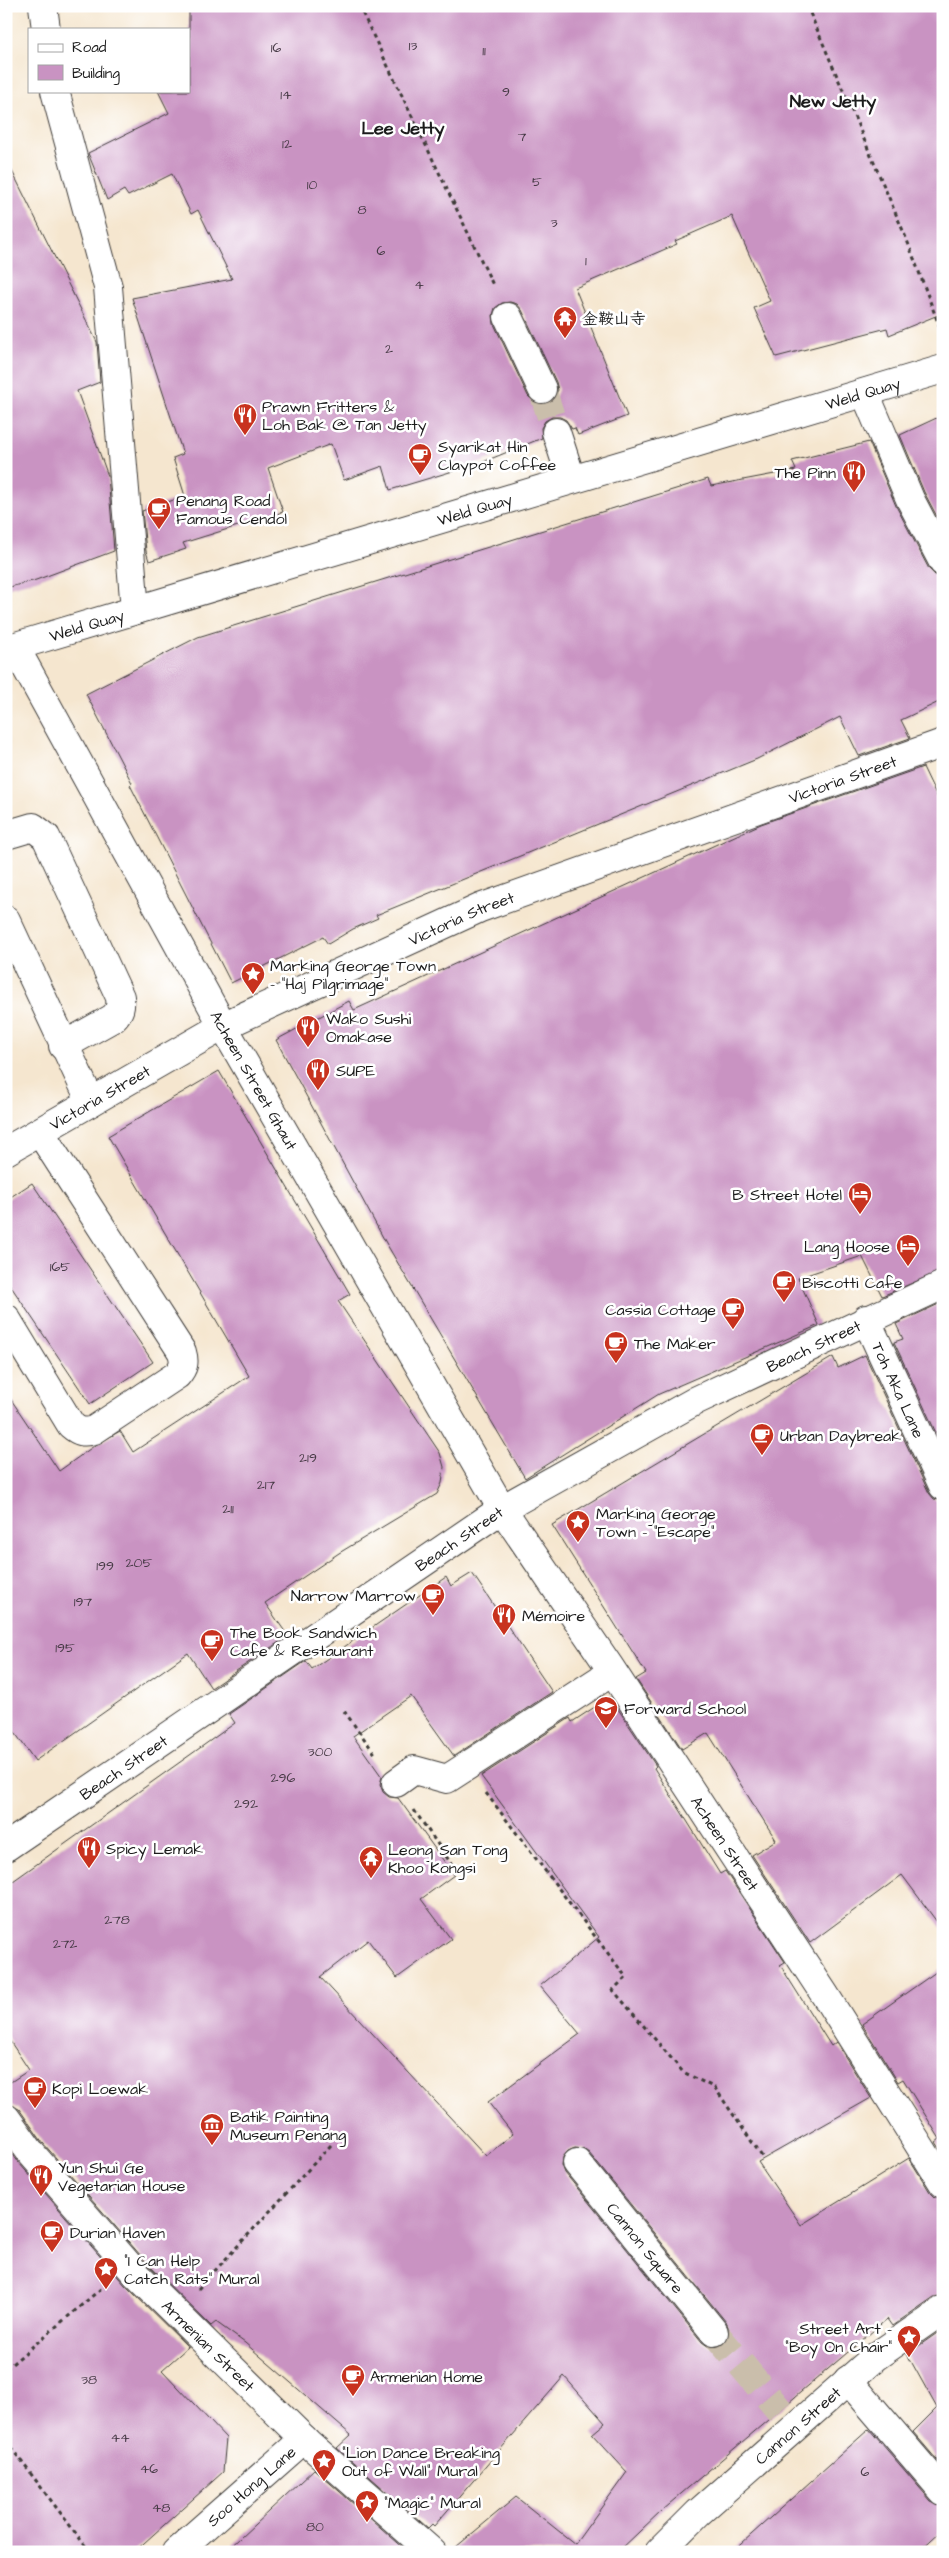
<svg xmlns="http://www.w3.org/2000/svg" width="949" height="2558" font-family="'Architects Daughter','LXGW WenKai TC',sans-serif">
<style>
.building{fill:#c993c2;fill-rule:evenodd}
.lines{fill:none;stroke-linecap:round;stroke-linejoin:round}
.minor-tunnel{stroke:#cabeab;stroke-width:28;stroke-dasharray:28 14;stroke-linecap:butt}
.minor-casing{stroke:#3d3a37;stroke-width:30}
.major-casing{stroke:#3d3a37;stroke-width:30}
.path{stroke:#3d3a37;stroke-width:3;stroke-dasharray:4 4;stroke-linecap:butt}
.minor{stroke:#fff;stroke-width:28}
.major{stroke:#fff;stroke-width:28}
.labels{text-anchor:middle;stroke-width:5;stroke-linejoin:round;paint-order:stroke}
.number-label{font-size:14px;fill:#473a46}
.poi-label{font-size:16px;fill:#1c1c1c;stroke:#fff;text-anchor:start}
.street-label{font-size:16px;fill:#1c1c1c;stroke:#fff}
.neighbourhood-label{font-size:18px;font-weight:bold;fill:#1c1c1c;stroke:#fff}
</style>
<rect width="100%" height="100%" fill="#fff"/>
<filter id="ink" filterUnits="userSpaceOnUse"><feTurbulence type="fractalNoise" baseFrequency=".02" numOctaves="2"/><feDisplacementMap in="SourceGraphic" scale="10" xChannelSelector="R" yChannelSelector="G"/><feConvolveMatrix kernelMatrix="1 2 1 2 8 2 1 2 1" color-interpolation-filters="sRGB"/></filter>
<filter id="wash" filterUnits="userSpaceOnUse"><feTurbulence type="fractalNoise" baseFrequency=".0096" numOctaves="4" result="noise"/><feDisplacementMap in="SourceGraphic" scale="20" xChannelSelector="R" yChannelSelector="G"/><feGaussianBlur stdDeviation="1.12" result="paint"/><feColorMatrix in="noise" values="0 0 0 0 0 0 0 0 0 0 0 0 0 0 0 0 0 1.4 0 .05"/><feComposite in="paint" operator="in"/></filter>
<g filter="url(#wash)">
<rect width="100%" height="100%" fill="#f5e6cf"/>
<g id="blocks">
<path class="building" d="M 189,6 L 943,6 L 943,313 L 889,335 L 887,328 L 776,357 L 754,308 L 770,301 L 732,216 L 675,241 L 677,244 L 575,288 L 627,416 L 578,435 L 575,428 L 572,429 L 566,420 L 560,417 L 552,417 L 545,421 L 541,428 L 542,438 L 483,462 L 390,490 L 383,466 L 344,480 L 331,444 L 268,468 L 283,512 L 183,543 L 186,549 L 149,561 L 146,551 L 142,511 L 185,496 L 173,458 L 183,454 L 132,298 L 232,279 L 198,210 L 191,214 L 172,174 L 128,196 L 124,190 L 107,200 L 88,153 L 169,113 L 158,91 L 189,91 ZM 510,302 L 517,304 L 522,310 L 556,382 L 558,390 L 555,397 L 548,403 L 541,405 L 534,402 L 528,396 L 494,324 L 493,315 L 495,308 L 502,303 Z
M 6,159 L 97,342 L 100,382 L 77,391 L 108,476 L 114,551 L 36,580 L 6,588 Z
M 943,415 L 943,528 L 924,492 L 900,435 Z
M 869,442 L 896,506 L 929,569 L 935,575 L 943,578 L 943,700 L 901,720 L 910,738 L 859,756 L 840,717 L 757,759 L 376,915 L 378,918 L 353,929 L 328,944 L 323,937 L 231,983 L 130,785 L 132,783 L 86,694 L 198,637 L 708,479 L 711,486 L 796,470 L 792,461 Z
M 923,767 L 943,809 L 943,1270 L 882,1296 L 862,1256 L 798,1278 L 819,1325 L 659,1394 L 525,1478 L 386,1243 L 276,1040 L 349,1001 L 354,1010 L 761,824 Z
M 219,1071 L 350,1294 L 338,1301 L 440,1453 L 444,1467 L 442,1483 L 437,1494 L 339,1553 L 265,1603 L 288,1636 L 211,1688 L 188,1653 L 35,1761 L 6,1720 L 6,1392 L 59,1471 L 94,1446 L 120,1431 L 133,1452 L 249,1376 L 108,1136 Z
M 32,1183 L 153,1362 L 90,1404 L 6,1279 L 6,1200 Z
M 943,1302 L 943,1448 L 894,1342 L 903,1339 L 896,1324 Z
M 865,1355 L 929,1493 L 934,1499 L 943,1501 L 943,1930 L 902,1875 L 810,1943 L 752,1855 L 776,1840 L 708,1733 L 682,1749 L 636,1679 L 646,1673 L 552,1525 L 833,1357 L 838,1368 Z
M 472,1573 L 552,1692 L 454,1756 L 411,1696 L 353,1736 L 382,1777 L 380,1784 L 383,1792 L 389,1797 L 398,1798 L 454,1875 L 421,1899 L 451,1939 L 397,1978 L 368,1940 L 320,1977 L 486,2156 L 513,2134 L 488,2102 L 580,2034 L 540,1986 L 599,1937 L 481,1776 L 570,1718 L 572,1722 L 610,1697 L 656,1766 L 654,1768 L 720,1874 L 725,1871 L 785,1962 L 780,1965 L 831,2046 L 836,2042 L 871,2098 L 758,2162 L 801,2225 L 909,2158 L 930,2192 L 935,2197 L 943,2198 L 943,2295 L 934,2297 L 892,2326 L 887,2319 L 662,2510 L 618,2552 L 450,2552 L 516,2497 L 575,2544 L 627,2472 L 592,2434 L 605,2423 L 564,2376 L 434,2526 L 432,2524 L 428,2528 L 337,2448 L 351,2435 L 245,2343 L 216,2322 L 211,2326 L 148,2264 L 43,2143 L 19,2109 L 6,2103 L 6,2085 L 29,2070 L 6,2035 L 6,1886 L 235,1723 L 229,1714 L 306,1661 L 312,1669 L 446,1577 L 451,1586 ZM 575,2148 L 583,2149 L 589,2153 L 726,2322 L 729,2329 L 729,2337 L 723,2344 L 716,2347 L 709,2347 L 702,2342 L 565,2173 L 562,2165 L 563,2157 L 568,2151 Z
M 943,1967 L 943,2153 L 936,2142 L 940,2139 L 903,2079 L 898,2082 L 862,2024 Z
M 6,2145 L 19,2163 L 125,2285 L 188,2347 L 162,2370 L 226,2438 L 223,2472 L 134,2552 L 6,2552 Z
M 943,2329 L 943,2467 L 913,2432 L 937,2408 L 907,2354 Z
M 869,2429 L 931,2501 L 943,2506 L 943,2529 L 918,2552 L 732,2552 Z
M 314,2469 L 406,2550 L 404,2552 L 225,2552 Z"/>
</g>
</g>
<g filter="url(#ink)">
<use href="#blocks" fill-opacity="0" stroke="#3d3a37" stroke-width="1"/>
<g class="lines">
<path class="minor-tunnel" d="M 542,389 L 556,432
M 714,2332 L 780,2411"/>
<g class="minor-casing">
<g id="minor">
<path d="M 43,6 L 46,29"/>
<path d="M 55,91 L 108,287 L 135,610"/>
<path d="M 508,317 L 542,389"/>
<path d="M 865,393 L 910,499 L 943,562"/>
<path d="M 556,432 L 571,478"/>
<path id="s1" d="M 15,647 L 223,1026 L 502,1509 L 609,1666 L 825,1995 L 943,2183"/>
<path d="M 6,835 L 33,827 L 46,837 L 120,997 C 121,1007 120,1011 113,1018 L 63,1046"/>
<path d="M 6,920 L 91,1102"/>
<path id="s2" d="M 6,1151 L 223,1026 L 480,908 L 943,743"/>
<path d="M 6,1318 L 71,1425 C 79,1432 84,1433 94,1430 L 177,1375 C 184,1367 185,1362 182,1352 L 40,1132"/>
<path id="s3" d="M 866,1319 L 943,1486"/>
<path d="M 396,1783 L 414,1770 L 447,1779 L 612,1672"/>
<path id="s4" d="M 6,1847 L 502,1509 L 697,1400 L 943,1285"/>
<path id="s5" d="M 6,2118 L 31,2153 L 137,2275 L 308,2443 L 432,2552"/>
<path id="s6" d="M 577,2163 L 714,2332"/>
<path d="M 848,2380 L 943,2491"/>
<path id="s7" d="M 176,2552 L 304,2439"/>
<path id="s8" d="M 659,2552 L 698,2513 L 875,2357 L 943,2310"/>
</g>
</g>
<g class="major-casing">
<g id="major">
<path id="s9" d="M 6,649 L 943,369"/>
</g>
</g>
<path class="path" d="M 359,6 L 494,287
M 807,6 L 907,240 L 943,336
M 344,1711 L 376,1755
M 486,1793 L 626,1977 L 613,1990 L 683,2072 L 715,2088 L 763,2158
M 414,1810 L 457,1872
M 198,2289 L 331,2145
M 6,2369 L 103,2287
M 6,2441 L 90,2552
M 941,2552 L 943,2550"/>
<use href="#minor" class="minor"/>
<use href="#major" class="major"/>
</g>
</g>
<defs>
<g id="temple-pin" transform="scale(1.25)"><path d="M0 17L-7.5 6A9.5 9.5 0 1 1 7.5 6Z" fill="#c8321e" stroke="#fff"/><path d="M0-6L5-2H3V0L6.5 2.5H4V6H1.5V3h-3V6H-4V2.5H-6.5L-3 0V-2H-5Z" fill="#fff"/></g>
<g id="restaurant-pin" transform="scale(1.25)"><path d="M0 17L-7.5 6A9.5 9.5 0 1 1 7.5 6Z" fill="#c8321e" stroke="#fff"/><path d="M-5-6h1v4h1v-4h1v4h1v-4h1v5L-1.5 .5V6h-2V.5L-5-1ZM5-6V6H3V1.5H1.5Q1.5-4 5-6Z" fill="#fff"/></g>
<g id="cafe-pin" transform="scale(1.25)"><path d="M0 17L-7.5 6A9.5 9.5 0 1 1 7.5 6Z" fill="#c8321e" stroke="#fff"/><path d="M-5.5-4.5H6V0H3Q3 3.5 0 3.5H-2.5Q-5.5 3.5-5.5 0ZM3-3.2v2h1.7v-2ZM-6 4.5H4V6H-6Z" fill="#fff"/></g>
<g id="sight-pin" transform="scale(1.25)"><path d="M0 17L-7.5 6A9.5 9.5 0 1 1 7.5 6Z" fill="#c8321e" stroke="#fff"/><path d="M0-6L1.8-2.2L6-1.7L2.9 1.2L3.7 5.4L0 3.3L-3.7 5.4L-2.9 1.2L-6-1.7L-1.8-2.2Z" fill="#fff"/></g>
<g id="hotel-pin" transform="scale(1.25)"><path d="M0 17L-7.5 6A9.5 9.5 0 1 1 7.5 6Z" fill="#c8321e" stroke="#fff"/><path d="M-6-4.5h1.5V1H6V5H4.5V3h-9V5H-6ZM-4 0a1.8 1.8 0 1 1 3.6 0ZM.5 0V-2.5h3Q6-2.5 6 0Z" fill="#fff"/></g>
<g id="university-pin" transform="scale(1.25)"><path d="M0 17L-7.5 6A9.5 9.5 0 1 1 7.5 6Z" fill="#c8321e" stroke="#fff"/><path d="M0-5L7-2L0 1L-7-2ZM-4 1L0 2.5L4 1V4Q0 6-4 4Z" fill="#fff"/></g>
<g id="museum-pin" transform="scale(1.25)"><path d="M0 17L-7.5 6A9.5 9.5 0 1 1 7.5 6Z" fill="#c8321e" stroke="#fff"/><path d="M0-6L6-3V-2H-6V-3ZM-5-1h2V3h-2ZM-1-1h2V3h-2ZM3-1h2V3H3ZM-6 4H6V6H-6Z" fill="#fff"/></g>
</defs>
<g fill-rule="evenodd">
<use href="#temple-pin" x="565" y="318"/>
<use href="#restaurant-pin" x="245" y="415"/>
<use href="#cafe-pin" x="420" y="455"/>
<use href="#restaurant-pin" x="854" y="472"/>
<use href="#cafe-pin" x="159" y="509"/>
<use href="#sight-pin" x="253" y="974"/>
<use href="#restaurant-pin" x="308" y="1027"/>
<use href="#restaurant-pin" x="318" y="1070"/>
<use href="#hotel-pin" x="860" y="1194"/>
<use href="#hotel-pin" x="908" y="1246"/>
<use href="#cafe-pin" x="784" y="1282"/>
<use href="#cafe-pin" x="733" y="1309"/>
<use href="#cafe-pin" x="616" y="1343"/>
<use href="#cafe-pin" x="762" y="1435"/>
<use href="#sight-pin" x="578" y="1522"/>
<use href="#cafe-pin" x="433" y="1595"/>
<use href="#restaurant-pin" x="504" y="1615"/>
<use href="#cafe-pin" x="212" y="1641"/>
<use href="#university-pin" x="606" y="1708"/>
<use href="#restaurant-pin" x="89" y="1848"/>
<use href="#temple-pin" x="371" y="1858"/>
<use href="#cafe-pin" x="35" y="2088"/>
<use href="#museum-pin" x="212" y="2125"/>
<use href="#restaurant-pin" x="41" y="2176"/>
<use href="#cafe-pin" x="52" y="2232"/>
<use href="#sight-pin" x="106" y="2269"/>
<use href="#sight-pin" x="909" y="2337"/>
<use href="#cafe-pin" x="353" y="2376"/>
<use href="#sight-pin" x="324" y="2461"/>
<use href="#sight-pin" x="367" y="2502"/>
</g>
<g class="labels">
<g class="number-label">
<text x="413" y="50">13</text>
<text x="276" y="52">16</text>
<text x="484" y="55">11</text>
<text x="506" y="96">9</text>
<text x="286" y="99">14</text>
<text x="522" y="141">7</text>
<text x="287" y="148">12</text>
<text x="537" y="186">5</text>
<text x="312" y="189">10</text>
<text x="362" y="214">8</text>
<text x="554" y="227">3</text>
<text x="381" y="255">6</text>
<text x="586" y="265">1</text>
<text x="419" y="289">4</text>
<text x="389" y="353">2</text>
<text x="60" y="1271">165</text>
<text x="308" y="1462">219</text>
<text x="266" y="1489">217</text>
<text x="228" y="1513">211</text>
<text x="139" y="1567">205</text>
<text x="105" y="1570">199</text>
<text x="83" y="1606">197</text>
<text x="65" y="1652">195</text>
<text x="320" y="1756">300</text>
<text x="283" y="1782">296</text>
<text x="246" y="1808">292</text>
<text x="117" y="1924">278</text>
<text x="65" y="1948">272</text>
<text x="89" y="2384">38</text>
<text x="120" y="2442">44</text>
<text x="149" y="2473">46</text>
<text x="865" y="2476">6</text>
<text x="161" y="2512">48</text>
<text x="315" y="2531">80</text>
</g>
<g class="poi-label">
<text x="582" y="324">金鞍山寺</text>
<text x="262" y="412">Prawn Fritters &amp;<tspan x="262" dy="18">Loh Bak @ Tan Jetty</tspan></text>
<text x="438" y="452">Syarikat Hin<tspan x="438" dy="18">Claypot Coffee</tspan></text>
<text x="836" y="478" text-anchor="end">The Pinn</text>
<text x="176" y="506">Penang Road<tspan x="176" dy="18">Famous Cendol</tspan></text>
<text x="270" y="971">Marking George Town<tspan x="270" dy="18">- "Haj Pilgrimage"</tspan></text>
<text x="326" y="1024">Wako Sushi<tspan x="326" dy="18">Omakase</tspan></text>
<text x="336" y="1076">SUPE</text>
<text x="842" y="1200" text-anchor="end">B Street Hotel</text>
<text x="890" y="1252" text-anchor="end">Lang Hoose</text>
<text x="802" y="1288">Biscotti Cafe</text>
<text x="716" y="1315" text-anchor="end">Cassia Cottage</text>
<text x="634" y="1349">The Maker</text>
<text x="780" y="1441">Urban Daybreak</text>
<text x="596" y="1519">Marking George<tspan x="596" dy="18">Town - "Escape"</tspan></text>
<text x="416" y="1601" text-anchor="end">Narrow Marrow</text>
<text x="522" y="1621">Mémoire</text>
<text x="230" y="1638">The Book Sandwich<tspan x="230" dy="18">Cafe &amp; Restaurant</tspan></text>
<text x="624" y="1714">Forward School</text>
<text x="106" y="1854">Spicy Lemak</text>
<text x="388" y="1855">Leong San Tong<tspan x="388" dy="18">Khoo Kongsi</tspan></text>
<text x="52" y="2094">Kopi Loewak</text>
<text x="230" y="2122">Batik Painting<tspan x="230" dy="18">Museum Penang</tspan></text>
<text x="58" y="2173">Yun Shui Ge<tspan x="58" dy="18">Vegetarian House</tspan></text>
<text x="70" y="2238">Durian Haven</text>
<text x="124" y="2266">"I Can Help<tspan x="124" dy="18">Catch Rats" Mural</tspan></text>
<text x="892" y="2334" text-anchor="end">Street Art -<tspan x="892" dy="18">"Boy On Chair"</tspan></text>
<text x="370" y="2382">Armenian Home</text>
<text x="342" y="2458">"Lion Dance Breaking<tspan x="342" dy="18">Out of Wall" Mural</tspan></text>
<text x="384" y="2508">"Magic" Mural</text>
</g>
<g class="street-label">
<text dy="6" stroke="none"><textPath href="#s9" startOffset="894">Weld Quay</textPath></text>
<text dy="6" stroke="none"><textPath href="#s9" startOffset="489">Weld Quay</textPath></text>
<text dy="6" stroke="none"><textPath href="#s9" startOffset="84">Weld Quay</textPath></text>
<text dy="6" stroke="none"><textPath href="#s2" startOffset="918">Victoria Street</textPath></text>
<text dy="6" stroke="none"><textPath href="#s2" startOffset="512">Victoria Street</textPath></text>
<text dy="6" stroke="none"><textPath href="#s1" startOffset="495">Acheen Street Ghaut</textPath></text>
<text dy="6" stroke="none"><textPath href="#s2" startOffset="108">Victoria Street</textPath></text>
<text dy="6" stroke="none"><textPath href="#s4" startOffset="952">Beach Street</textPath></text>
<text dy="6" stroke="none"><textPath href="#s3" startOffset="78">Toh Aka Lane</textPath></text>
<text dy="6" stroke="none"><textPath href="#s4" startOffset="548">Beach Street</textPath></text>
<text dy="6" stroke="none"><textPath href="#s4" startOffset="142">Beach Street</textPath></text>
<text dy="6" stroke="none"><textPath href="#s1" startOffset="1392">Acheen Street</textPath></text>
<text dy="6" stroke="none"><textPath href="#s6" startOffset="109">Cannon Square</textPath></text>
<text dy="6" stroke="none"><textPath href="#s5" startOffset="305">Armenian Street</textPath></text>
<text dy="6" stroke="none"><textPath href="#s8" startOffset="188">Cannon Street</textPath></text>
<text dy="6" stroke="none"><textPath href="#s7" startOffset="100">Soo Hong Lane</textPath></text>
</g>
<g class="neighbourhood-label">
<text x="833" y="107">New Jetty</text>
<text x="403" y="134">Lee Jetty</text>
</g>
</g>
<rect width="949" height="2558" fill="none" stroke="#fff" stroke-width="25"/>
<rect x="28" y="28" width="162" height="65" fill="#ffffff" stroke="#a4a4a4"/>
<rect x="38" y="44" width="25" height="8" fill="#ffffff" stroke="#a4a4a4"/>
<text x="72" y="52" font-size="15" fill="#1c1c1c">Road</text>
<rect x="38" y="65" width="25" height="15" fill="#c993c2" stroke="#a4a4a4"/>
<text x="72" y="78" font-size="15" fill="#1c1c1c">Building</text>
</svg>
